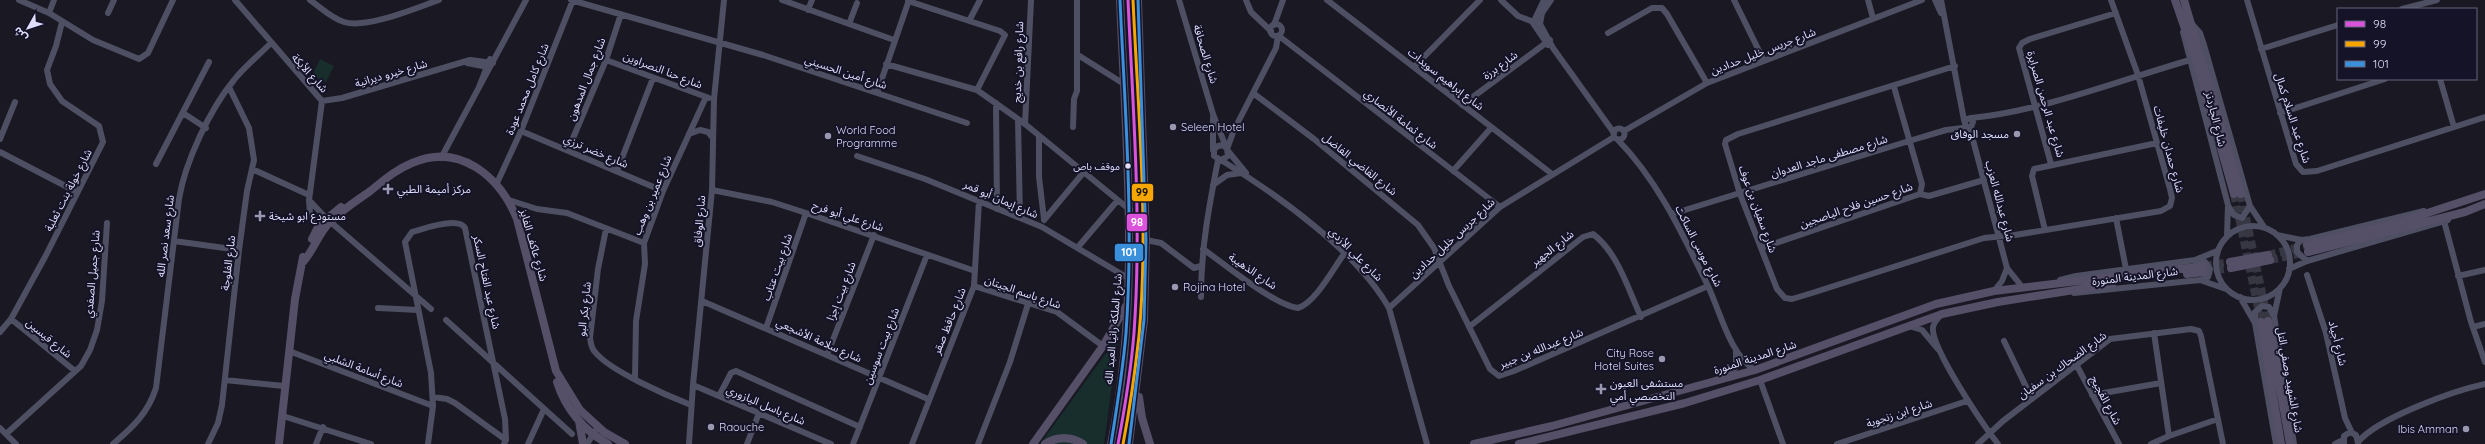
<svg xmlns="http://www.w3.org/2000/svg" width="2485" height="444" font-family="Quicksand,'Noto Sans Arabic',sans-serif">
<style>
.green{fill:#172e2d}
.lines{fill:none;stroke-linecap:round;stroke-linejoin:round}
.major-tunnel{stroke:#373643;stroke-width:8;stroke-dasharray:8 4;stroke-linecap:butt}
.minor{stroke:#4e4f63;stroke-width:6}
.major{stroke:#554f67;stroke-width:8}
.bus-1-casing{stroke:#151328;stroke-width:6}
.bus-2-casing{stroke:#151328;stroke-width:6}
.bus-3-casing{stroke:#151328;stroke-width:6}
.bus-1{stroke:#db53db;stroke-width:3}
.bus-2{stroke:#f7a600;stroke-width:3}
.bus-3{stroke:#3a90db;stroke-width:3}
.poi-dot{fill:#9998af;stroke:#151328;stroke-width:1.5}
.bus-dot{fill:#deddfb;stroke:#151328;stroke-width:1.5}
.labels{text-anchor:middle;stroke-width:4;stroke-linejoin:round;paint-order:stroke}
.bus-label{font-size:10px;fill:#deddfb;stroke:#151328;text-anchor:end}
.street-label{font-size:11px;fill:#deddfb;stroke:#151328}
.poi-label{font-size:11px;fill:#deddfb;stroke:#151328;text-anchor:start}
.line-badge{stroke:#151328;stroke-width:1.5}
.badge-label{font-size:11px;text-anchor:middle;font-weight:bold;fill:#fff}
.pale-badge-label{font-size:11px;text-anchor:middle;font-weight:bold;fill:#111}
</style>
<rect width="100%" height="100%" fill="#191823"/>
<path class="green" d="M 320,59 L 334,66 L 326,82 L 312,76 Z
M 1120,325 L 1104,444 L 1040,444 L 1109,349 Z"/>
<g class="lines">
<path class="major-tunnel" d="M 2234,194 L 2261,322
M 2241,194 L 2268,321
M 2268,255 L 2307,245
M 2270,260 L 2308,252
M 2204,266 L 2230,262
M 2204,272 L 2231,268"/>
<path class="minor" d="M 19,0 L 49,13 L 93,40 L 139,59 L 148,53 L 173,0
M 235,0 L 322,101
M 310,0 C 320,7 331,18 344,22 C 367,29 416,8 439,0
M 571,0 L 763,55 L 967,123
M 782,0 L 894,40
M 1179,0 L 1213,114 L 1226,147
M 1246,0 L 1251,12 L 1271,31
M 1327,0 L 1552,174
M 1501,0 L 1518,16 L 1536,23
M 1544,0 L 1533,23 L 1548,45
M 1551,0 L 1542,13 L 1540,24 L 1553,48 L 1614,133
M 1734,0 L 1764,61
M 1868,0 L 1873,18
M 1935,0 L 1941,13
M 1941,0 L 1964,120
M 2247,0 L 2296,164 L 2303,172 L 2317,171 L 2485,117
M 908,1 L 1000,31 L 1005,35 L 977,90
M 2402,9 L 2437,0
M 808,10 L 812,0
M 49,13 L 54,0
M 108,13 L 114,0
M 969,21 L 980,0
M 849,24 L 857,3
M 2192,24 L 2200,33 L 2204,45 L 2250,206 L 2264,227
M1270 30a6 6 0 1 1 12 0a6 6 0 1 1-12 0Z
M 1274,25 L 1283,0
M 2183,32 L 2228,205 L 2227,236
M 1608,33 L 1652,8 L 1662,8 L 1667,14 L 1707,83
M 1279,36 L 1500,207
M 2261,49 L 2338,25
M 1078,55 L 1124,84
M 606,60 L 709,98
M 467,63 L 488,67
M 886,64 L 977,90 L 1025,124 L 1130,210
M 1955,66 L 1738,134 L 1726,140 L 1725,144 L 1740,194 L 1777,289 L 1785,298 L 1792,299 L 1812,293 L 1984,238 L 2015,235 L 2161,211 L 2170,206 L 2172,198 L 2170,189 L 2138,75 L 2111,0
M 1414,67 L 1480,0
M 2440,79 L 2454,127
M 479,87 L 490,59
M 877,93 L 909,0
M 1253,93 L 1314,139 L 1418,225 L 1434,248 L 1449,286 L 1490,369 L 1499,376 L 1514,371 L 1708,286
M 322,101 L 342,98 L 470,60 L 493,63
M 996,103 L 997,209
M 1462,105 L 1550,40
M 183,113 L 206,128
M 2280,113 L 2385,79
M 1213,117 L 1213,150
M 1971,118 C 2043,111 2120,80 2190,60
M 1018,119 L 1020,218
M 1025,124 L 1031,0
M 1218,125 L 1228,130 L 1236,125
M 1073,127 L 1074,99 L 1077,91 L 1077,0
M 1967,127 L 1973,140 L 2007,268 L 2023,288
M1613.5 134a5.5 5.5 0 1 1 11 0a5.5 5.5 0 1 1-11 0Z
M 521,131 L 663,191
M 1624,131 L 1707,83 L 1922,0
M 689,134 L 700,130 L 708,132 L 713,138
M 1039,136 L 1039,177 L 1044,219
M 0,139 L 15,102
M 1618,140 C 1658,181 1682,233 1707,284 C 1720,310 1729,354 1755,370
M 1227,149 L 1223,145 L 1218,146 L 1214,149 L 1214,156 L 1221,160 L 1228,156 L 1227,149 L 1234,130 L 1276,48 L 1278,36
M 568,150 L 606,60 L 621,14
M 1228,151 L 1246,173
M 0,152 L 77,192
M 857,156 L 925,179 L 1042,227 L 1128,278
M 441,158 L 526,0
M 1221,160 C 1276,194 1357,251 1389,308 L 1427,444
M 156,164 L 209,62
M 2051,164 L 2019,48 L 2022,43 L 2030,39 L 2116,13
M 252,169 L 309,195
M 617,171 L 653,78
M 1453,171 L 1491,128
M 497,183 L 521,131 L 573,0
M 1213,185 L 1227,175 L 1241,173
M 712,190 L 772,202 L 806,213 L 975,271
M 1920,194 L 1929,196 L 1984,180
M 309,200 L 326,218 L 431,309
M 509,200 L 537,209 L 567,213 L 644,243
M 2229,207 L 2234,215 L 2242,218 L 2250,206
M 1672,214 L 1909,141 L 1946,130 L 1971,127 L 1973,122 L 1971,118 L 1964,120 L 1966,126
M 2116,218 L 2126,269
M 1044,220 L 1083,173
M 2444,221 L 2471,322 L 2485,362
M2216 263a37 37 0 1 1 74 0a37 37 0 1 1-74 0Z
M 322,228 L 310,214 L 309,200 L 322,101
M 606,229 L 598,269 L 590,338 C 591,343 591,348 595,352 C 610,371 668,396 691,405
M 2045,230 L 2032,176 L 2034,169 L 2157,143
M 2277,235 L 2301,240 L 2310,239 L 2424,211
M 1146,240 L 1161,243 L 1194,268 L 1201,266
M 2301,240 L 2297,245 L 2297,252 L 2307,261
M 174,241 L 239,250
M 1078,247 L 1117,201
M 1761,248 L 1920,194 L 1922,184 L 1894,87
M 1203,249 C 1223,263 1275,306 1298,308 C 1315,303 1333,269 1344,254
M 2197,260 L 2205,262 L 2210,269 L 2208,277 L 2200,280
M 2289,269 L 2307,261 L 2448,220
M 2307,275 L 2326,333 L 2345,418 L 2352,433
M 2458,276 L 2485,270
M 2060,280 L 2076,276 L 2195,260 L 2217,251
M 974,286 L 1057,312 L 1103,346
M 2280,288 L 2274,316 L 2294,444
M 1994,291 L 2002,281 L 2007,268
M 2074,293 L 2200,280 L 2226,289
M 1201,297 C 1201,248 1209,207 1218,160
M 2240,297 L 2255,323 L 2276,444
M 702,301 L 928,399
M 378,308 L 418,310
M 1389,308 L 1500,207 L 1614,137
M 1942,314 C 1938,318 1934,322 1933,327 C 1930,347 1984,426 1998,444
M 11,319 L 75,371
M 2255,319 L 2255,312 L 2262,306 L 2269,307 L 2274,316
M 446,320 L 572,434
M 1909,326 L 1922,330 L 1938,349
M 1469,327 L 1583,237 L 1593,234 C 1618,253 1628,289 1641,317
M 2473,327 L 2485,324
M 766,328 L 806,213
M 0,332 L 11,319 L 45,257 L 103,142 L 99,126 L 62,101 L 50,84 L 47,70 L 56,46 L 62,22
M 2004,341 L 2032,399
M 289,351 L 433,406
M 827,355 L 874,235
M 2077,366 L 2119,444
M 1728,377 L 1736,367 L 1736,351
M 635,378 L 636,321 L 645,264 L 644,243 L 663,191 L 706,97
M 225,380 L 284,386
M 1760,380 L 1783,444
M 693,385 L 831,444
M 2092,395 L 2161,383
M 719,396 L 731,373 L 736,371 L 860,427
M 433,397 L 447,399 L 455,403 L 506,440
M 283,416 L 371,444
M 0,428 L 16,444
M 6,434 L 81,366 L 90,350 L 97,330 L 102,301 L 107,223
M 2169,436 L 2218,419
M 2358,442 C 2378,418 2453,391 2485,384
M 113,444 C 133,427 148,413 156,388 L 179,199 C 185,162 210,109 234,80 C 245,66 259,55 271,43
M 208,444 L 218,423 L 222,405 L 239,250 L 247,191 L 254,160 L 249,128 L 229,87
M 316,444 L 323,427
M 428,444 L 433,406 L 431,373 L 405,242 L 412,232 C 423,229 458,216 465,228 L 505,419 L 506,440 L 504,444
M 528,444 L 544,409
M 587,444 L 598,427
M 689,444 L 693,385 L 712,190 L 714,99 L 724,0
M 747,444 L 759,413
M 853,444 L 927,255
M 912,444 L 974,286 L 979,201
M 978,444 L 1010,362 L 1028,304
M 1837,444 L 1967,401
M 1978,444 L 2003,421 L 2110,339 L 2191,329 L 2199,331 L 2201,336 L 2223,444
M 2151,444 L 2169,436 L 2154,333
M 2335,444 L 2343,440
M 2344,444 L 2344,436 L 2350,432 L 2356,435 L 2358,443"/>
<path class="major" d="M 2175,0 L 2197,64 L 2234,194
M 2184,0 L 2241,194
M 312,239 L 319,225 L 341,207
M 2307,245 L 2394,224 L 2485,194
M 2308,252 L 2465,212 L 2485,204
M 303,262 C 314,250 318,234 330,222 C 342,210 356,201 369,192 C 383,181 395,170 412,163 C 460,142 500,177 517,219 L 556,371 L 580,410 L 604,432 L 625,444
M 2230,262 L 2268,255
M 2231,268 L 2270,260
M 2187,274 L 2204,272
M 2268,321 L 2290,444
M 2261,322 L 2281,444
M 557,382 C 565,408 584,431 608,444
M 1139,397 L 1142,418 L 1150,444
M 579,421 L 583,444
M 279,444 L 295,299 L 303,257
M 1033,444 L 1103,346 L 1126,306
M 1045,444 C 1058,436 1070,436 1083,444
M 1111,444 C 1141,298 1126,147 1120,0
M 1129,444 L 1144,320 L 1146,240 L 1138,0
M 1474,444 L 1552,426 L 1755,370 L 1936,304 L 1994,291 L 2204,266
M 1519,444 L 1685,403 L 1760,380 L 1942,314 L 1998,302 L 2112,284"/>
<g class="bus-1-casing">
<path id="bus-1" d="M 1118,444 C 1125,407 1131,370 1134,333 C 1142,222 1133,111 1128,0"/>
</g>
<g class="bus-2-casing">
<path id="bus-2" d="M 1123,444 C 1130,408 1135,372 1139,336 C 1149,225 1138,111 1133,0"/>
</g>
<g class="bus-3-casing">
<path id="bus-3" d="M 1111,444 C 1117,407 1123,370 1126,333 C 1134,222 1125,111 1120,0
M 1129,444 L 1144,320 L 1146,240 L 1138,0"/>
</g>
<use href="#bus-1" class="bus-1"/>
<use href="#bus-2" class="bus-2"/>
<use href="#bus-3" class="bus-3"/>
</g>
<g class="poi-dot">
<circle cx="1173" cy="127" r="4"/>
<circle cx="2017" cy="134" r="4"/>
<circle cx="828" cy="136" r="4"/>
<path d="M386 183h4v4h4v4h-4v4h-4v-4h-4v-4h4z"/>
<path d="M258 210h4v4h4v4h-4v4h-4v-4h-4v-4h4z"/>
<circle cx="1175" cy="287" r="4"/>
<circle cx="1662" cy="359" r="4"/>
<path d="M1599 383h4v4h4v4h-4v4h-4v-4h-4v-4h4z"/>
<circle cx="711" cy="427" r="4"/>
<circle cx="2466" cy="429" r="4"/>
</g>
<circle class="bus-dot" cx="1128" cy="166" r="3.5"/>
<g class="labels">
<g class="bus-label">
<text x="1120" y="170">موقف باص</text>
</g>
<g class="street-label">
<text transform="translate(1763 51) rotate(-21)" y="4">شارع جريس خليل حدادين</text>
<text transform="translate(1206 54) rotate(73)" y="4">شارع الصحافة</text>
<text transform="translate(1018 62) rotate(-88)" y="4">شارع رافع بن خديج</text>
<text transform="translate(1500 65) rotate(-36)" y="4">شارع برزة</text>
<text transform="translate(663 70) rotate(21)" y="4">شارع حنا النصراوين</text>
<text transform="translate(846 72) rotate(18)" y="4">شارع أمين الحسيني</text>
<text transform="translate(310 73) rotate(48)" y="4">شارع الأيكة</text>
<text transform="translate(391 73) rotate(-16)" y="4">شارع خيرو ديرانية</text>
<text transform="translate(586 79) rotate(-69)" y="4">شارع جمال المدهون</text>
<text transform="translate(1446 79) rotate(38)" y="4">شارع إبراهيم سويدات</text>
<text transform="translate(527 89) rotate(-68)" y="4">شارع كامل محمد عودة</text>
<text transform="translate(2046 104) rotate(74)" y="4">شارع عبد الرحمن الصرايرة</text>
<text transform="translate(2293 118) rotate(72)" y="4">شارع عبد السلام كمال</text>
<text transform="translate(1401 119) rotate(38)" y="4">شارع ثمامة الأنصاري</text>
<text transform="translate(2216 119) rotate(76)" y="4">شارع الجاردنز</text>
<text transform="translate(2169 149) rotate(75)" y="4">شارع حمدان خليفات</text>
<text transform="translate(596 151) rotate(23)" y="4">شارع خضر ترزي</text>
<text transform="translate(1829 156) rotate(-17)" y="4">شارع مصطفى ماجد العدوان</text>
<text transform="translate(1360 164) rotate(39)" y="4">شارع القاضي الفاضل</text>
<text transform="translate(68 190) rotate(-63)" y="4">شارع خولة بنت ثعلبة</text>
<text transform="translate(652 195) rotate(-68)" y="4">شارع عمير بن وهب</text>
<text transform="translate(1001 199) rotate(23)" y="4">شارع إيمان أبو قمر</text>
<text transform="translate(2000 201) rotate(75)" y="4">شارع عبدالله العزب</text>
<text transform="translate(1856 205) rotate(-19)" y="4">شارع حسين فلاح الياصجين</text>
<text transform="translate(1758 209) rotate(70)" y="4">شارع سفيان بن عوف</text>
<text transform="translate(848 216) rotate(18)" y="4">شارع علي أبو فرح</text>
<text transform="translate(699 221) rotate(-85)" y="4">شارع الوفاق</text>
<text transform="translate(165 236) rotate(-83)" y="4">شارع سعد نصر الله</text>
<text transform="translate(1452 238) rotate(-43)" y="4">شارع جريس خليل حدادين</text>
<text transform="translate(534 245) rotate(74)" y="4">شارع عاكف الفايز</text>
<text transform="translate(1699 246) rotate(63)" y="4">شارع موسى الساكت</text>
<text transform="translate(1552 248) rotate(-38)" y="4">شارع الجهير</text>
<text transform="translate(1356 254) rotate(45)" y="4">شارع علي الأزدي</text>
<text transform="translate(228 263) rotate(-83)" y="4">شارع الفلوجة</text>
<text transform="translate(777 267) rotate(-71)" y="4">شارع بيت عتاب</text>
<text transform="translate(1253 271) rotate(34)" y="4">شارع الذهيبة</text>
<text transform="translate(92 274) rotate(-85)" y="4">شارع جميل الصفدي</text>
<text transform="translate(2135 276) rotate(-7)" y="4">شارع المدينة المنورة</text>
<text transform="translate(487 282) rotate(78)" y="4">شارع عبد الفتاح السكر</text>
<text transform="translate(841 291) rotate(-69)" y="4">شارع بيت إجزا</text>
<text transform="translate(1023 292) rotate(19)" y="4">شارع باسم الجيتان</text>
<text transform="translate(584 309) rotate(-84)" y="4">شارع بكر البو</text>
<text transform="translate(949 321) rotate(-68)" y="4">شارع حافظ صقر</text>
<text transform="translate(1113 329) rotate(-85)" y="4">شارع الملكة رانيا العبد الله</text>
<text transform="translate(49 338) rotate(39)" y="4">شارع قيسين</text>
<text transform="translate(819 340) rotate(24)" y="4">شارع سلامة الأشجعي</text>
<text transform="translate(2338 343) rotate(76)" y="4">شارع أجياد</text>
<text transform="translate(881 346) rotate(-69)" y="4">شارع بيت سوسين</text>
<text transform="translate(1541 348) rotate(-22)" y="4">شارع عبدالله بن جبير</text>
<text transform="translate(1755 357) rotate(-18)" y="4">شارع المدينة المنورة</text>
<text transform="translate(2062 365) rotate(-36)" y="4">شارع الضحاك بن سفيان</text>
<text transform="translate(364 369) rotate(21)" y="4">شارع أسامة الشلبي</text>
<text transform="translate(2290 380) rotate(80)" y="4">شارع الشهيد وصفي التل</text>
<text transform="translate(2106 400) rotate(62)" y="4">شارع الفجيج</text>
<text transform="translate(766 405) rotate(23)" y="4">شارع باسل اليازوري</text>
<text transform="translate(1899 413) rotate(-18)" y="4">شارع ابن زنجوية</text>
</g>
<g class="poi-label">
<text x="1181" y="131">Seleen Hotel</text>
<text x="836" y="134">World Food<tspan x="836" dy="13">Programme</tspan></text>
<text x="2009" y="138" text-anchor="end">مسجد الوفاق</text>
<text x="397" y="193">مركز أميمة الطبي</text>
<text x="269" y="220">مستودع ابو شيخة</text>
<text x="1183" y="291">Rojina Hotel</text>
<text x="1654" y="357" text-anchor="end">City Rose<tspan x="1654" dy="13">Hotel Suites</tspan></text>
<text x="1610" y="387">مستشفى العيون<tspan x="1610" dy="13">التخصصي أمي</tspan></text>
<text x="719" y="431">Raouche</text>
<text x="2458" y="433" text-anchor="end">Ibis Amman</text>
</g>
</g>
<g class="line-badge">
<rect x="1131" y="183" width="23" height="19" rx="4" fill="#f7a600"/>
<rect x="1126" y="213" width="22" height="19" rx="4" fill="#db53db"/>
<rect x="1114" y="243" width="30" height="19" rx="4" fill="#3a90db"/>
</g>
<g class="badge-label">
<text x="1137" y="226">98</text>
<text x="1129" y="256">101</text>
</g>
<g class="pale-badge-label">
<text x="1142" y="196">99</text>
</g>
<rect x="2337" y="8" width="140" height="72" fill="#151328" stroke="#65647c"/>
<rect x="2345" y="21" width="20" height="6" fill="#db53db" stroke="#65647c"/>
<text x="2373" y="28" font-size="12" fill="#deddfb">98</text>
<rect x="2345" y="41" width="20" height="6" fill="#f7a600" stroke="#65647c"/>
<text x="2373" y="48" font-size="12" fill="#deddfb">99</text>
<rect x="2345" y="61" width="20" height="6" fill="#3a90db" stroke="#65647c"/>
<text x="2373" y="68" font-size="12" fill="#deddfb">101</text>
<g transform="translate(28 28) rotate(231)" stroke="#151328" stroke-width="3" paint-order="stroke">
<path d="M0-3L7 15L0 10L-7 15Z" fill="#deddfb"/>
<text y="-6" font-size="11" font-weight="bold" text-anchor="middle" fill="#deddfb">ش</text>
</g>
</svg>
